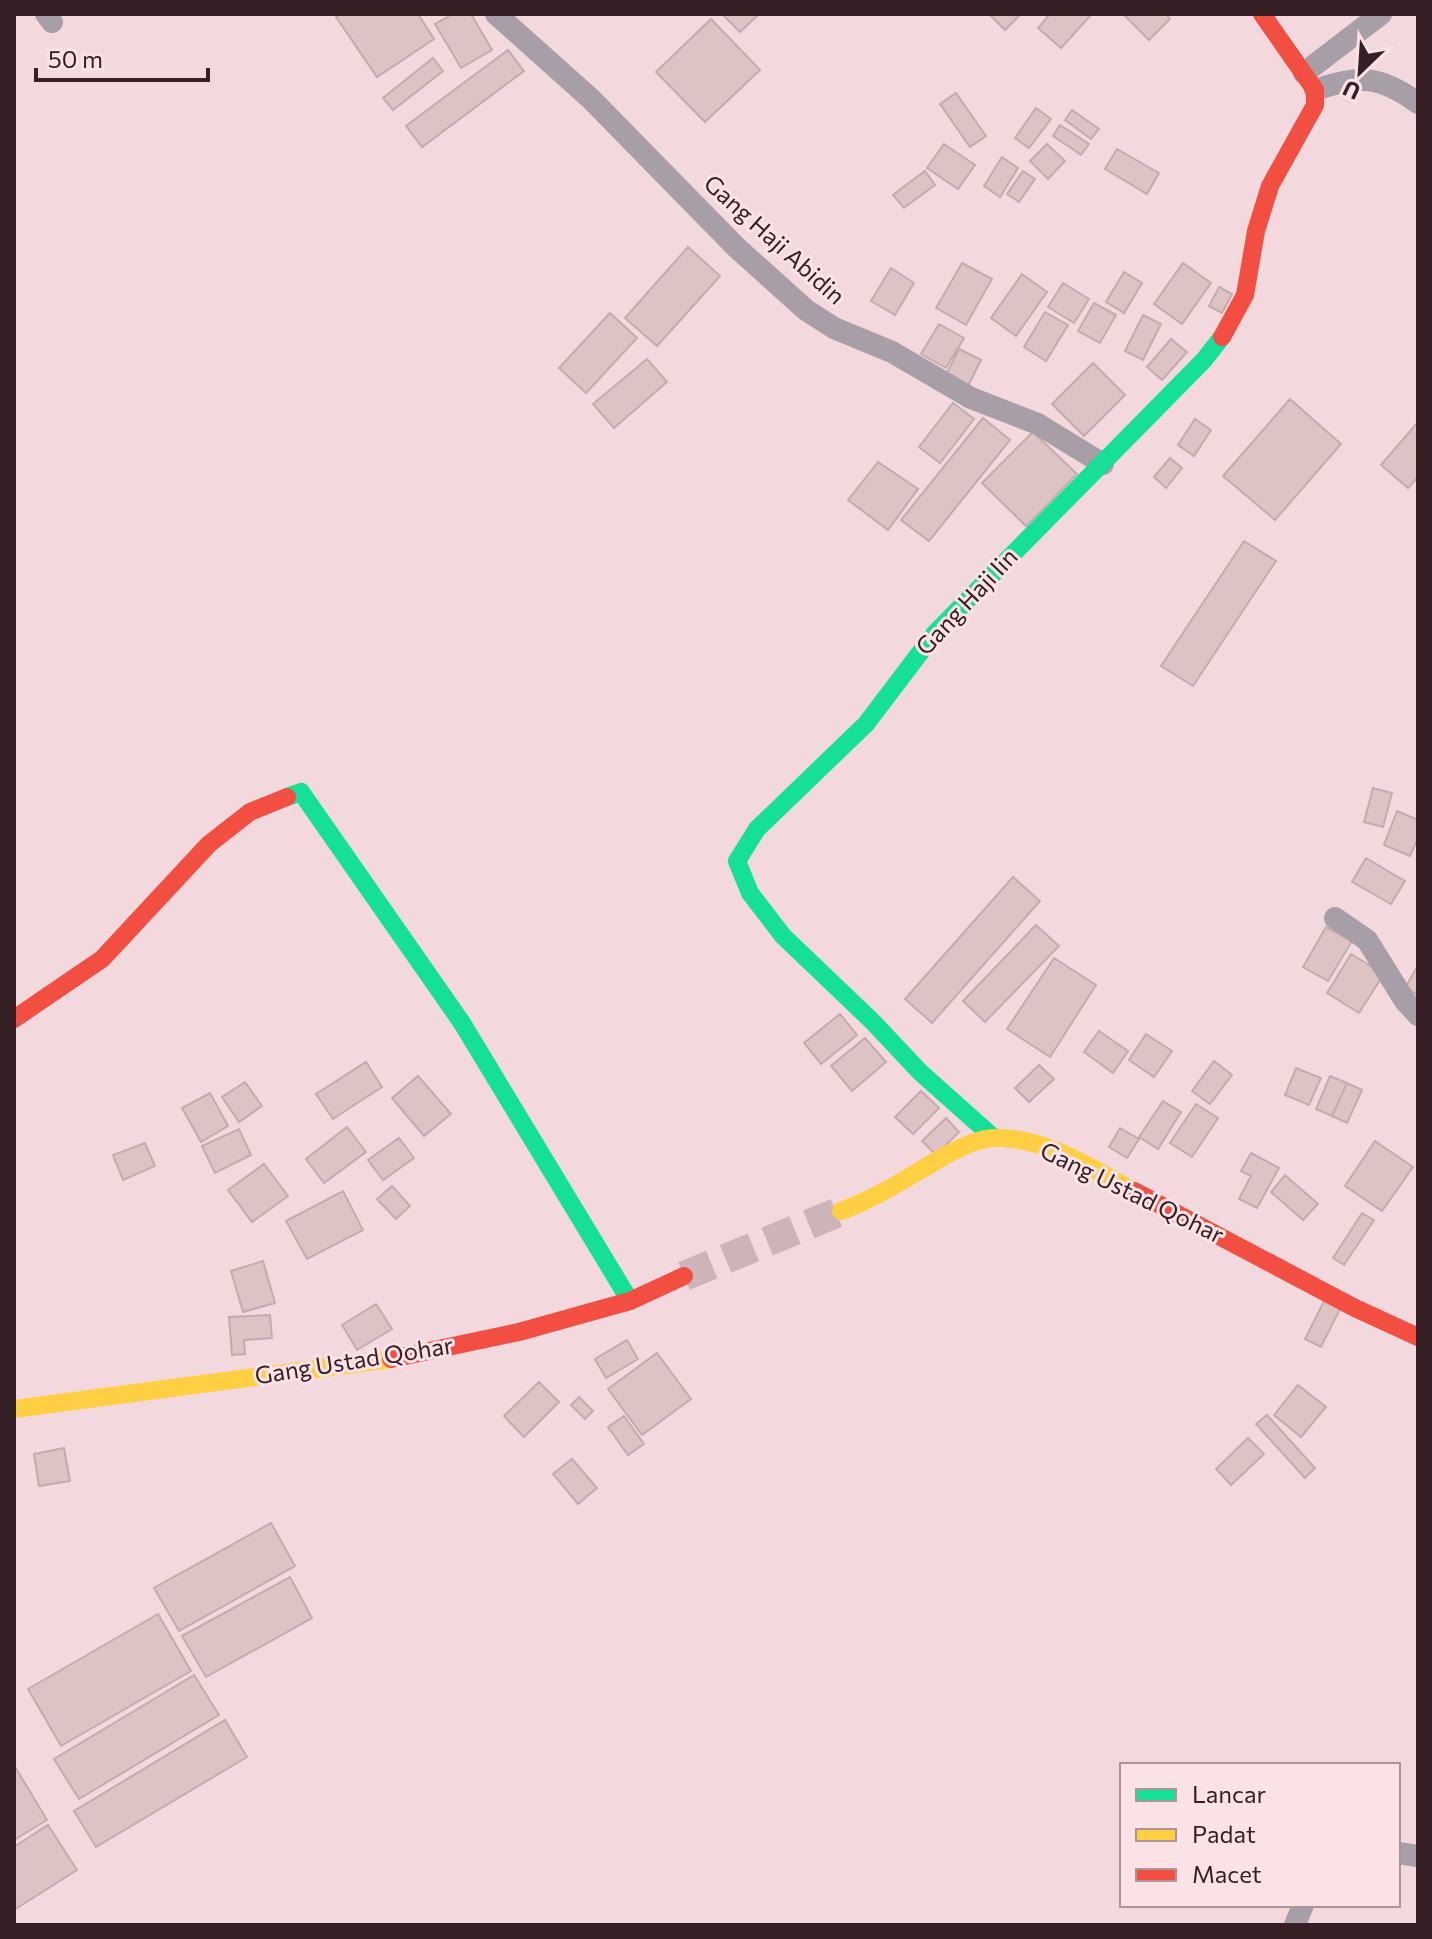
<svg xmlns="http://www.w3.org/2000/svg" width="1432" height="1939" font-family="Commissioner,sans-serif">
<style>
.building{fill:#ddc3c4;stroke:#c3acae;stroke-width:2}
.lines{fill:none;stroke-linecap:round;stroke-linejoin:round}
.secondary-tunnel{stroke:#cdb4b9;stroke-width:30;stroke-dasharray:30 15;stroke-linecap:butt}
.street{stroke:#a89ea7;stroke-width:22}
.fast{stroke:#16e098;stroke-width:18}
.slow{stroke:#ffcf43;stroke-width:18}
.jam{stroke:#f24e42;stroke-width:18}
.labels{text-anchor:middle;stroke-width:6;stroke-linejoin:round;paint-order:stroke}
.street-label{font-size:24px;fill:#362025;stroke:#fbe2e7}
</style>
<rect width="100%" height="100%" fill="#f3d9de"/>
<path class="building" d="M 340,14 L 418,14 L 434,39 L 377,77 L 336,17 Z
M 453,14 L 471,14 L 492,50 L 461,68 L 435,24 Z
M 722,14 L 759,14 L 740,32 Z
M 989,14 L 1021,14 L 1005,30 Z
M 1050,14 L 1092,14 L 1061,48 L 1038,28 Z
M 1123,14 L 1166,14 L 1170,19 L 1149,40 Z
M 711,19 L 760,70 L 705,122 L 656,72 Z
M 508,50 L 524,71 L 422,147 L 406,126 Z
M 433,58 L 443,71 L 393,110 L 383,98 Z
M 956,93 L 986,136 L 970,147 L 940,104 Z
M 1036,108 L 1051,119 L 1029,148 L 1015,138 Z
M 1072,110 L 1099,129 L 1091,139 L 1065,120 Z
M 1060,125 L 1089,144 L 1081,155 L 1053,136 Z
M 944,144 L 975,165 L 958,189 L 927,168 Z
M 1047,144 L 1065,161 L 1048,179 L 1030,161 Z
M 1117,149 L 1159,173 L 1147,194 L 1105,169 Z
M 1002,157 L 1018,168 L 1000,197 L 984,186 Z
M 925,171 L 935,185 L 904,208 L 893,195 Z
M 1023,171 L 1035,179 L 1019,202 L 1007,194 Z
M 688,247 L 720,276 L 657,346 L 625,318 Z
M 962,263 L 992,279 L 966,325 L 936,308 Z
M 1183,263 L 1211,283 L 1182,324 L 1154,304 Z
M 891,268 L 914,283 L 895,315 L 871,301 Z
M 1124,272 L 1142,283 L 1124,313 L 1106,302 Z
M 1022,274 L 1047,292 L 1016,336 L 991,318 Z
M 1063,283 L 1089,299 L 1074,323 L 1048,307 Z
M 1219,287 L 1232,294 L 1222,313 L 1209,306 Z
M 1094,303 L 1116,315 L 1100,343 L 1078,331 Z
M 1045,312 L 1068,325 L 1046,361 L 1024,347 Z
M 610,313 L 637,338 L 586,393 L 559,368 Z
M 1143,315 L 1161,324 L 1143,360 L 1125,351 Z
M 939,324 L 964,338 L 946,368 L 921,354 Z
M 1171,339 L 1187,352 L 1162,380 L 1147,367 Z
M 959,349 L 981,360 L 968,386 L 946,375 Z
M 647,359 L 667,382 L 614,428 L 593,404 Z
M 1093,363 L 1125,395 L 1084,436 L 1052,404 Z
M 1290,399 L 1341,444 L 1275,520 L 1223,476 Z
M 953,403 L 974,419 L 940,463 L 919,447 Z
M 983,418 L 1010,440 L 929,541 L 901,520 Z
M 1195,419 L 1211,430 L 1194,456 L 1178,445 Z
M 1418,422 L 1418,477 L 1408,488 L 1381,465 Z
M 1033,432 L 1077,474 L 1026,526 L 982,483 Z
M 1170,458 L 1182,468 L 1166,488 L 1154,477 Z
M 878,462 L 918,489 L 888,530 L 848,500 Z
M 1244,541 L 1276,561 L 1193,686 L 1161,666 Z
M 1373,788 L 1392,793 L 1383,827 L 1364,822 Z
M 1397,811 L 1418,820 L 1418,838 L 1410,856 L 1384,845 Z
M 1366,858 L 1405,881 L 1391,904 L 1352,882 Z
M 1013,877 L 1040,901 L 932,1023 L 905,999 Z
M 1036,925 L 1059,946 L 985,1022 L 963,1001 Z
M 1326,927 L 1352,941 L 1328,981 L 1303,967 Z
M 1351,954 L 1384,974 L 1359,1013 L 1327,993 Z
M 1054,958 L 1096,985 L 1050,1057 L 1007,1029 Z
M 1417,967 L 1418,967 L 1418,995 L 1405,988 Z
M 840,1014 L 857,1035 L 821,1064 L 804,1043 Z
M 1099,1031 L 1128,1051 L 1113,1073 L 1084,1052 Z
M 1146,1034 L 1172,1051 L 1154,1077 L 1129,1060 Z
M 865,1038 L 886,1062 L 852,1091 L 831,1066 Z
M 1214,1061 L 1232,1075 L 1210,1104 L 1192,1091 Z
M 366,1062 L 382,1087 L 333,1119 L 316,1094 Z
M 1039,1065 L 1054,1079 L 1029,1102 L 1015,1088 Z
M 1296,1068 L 1321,1078 L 1309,1105 L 1285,1095 Z
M 418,1076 L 451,1114 L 424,1136 L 392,1098 Z
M 1330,1076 L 1347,1083 L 1332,1116 L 1316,1109 Z
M 245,1082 L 262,1106 L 239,1122 L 222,1097 Z
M 1347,1083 L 1362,1090 L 1347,1123 L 1332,1116 Z
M 921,1091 L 939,1108 L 913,1134 L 895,1117 Z
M 210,1093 L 228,1126 L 201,1142 L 182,1108 Z
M 1163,1101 L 1181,1112 L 1158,1149 L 1139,1137 Z
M 1196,1104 L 1218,1118 L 1192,1157 L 1170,1143 Z
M 946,1118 L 959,1132 L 936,1155 L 922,1141 Z
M 347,1127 L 366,1152 L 324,1183 L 306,1159 Z
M 1120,1128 L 1139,1139 L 1127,1158 L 1109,1147 Z
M 239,1129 L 251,1155 L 215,1173 L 202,1146 Z
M 399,1138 L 414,1158 L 383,1180 L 368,1160 Z
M 1375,1141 L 1413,1167 L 1382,1211 L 1345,1186 Z
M 145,1143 L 155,1166 L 123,1180 L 113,1155 Z
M 1251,1153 L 1279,1168 L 1257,1208 L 1239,1199 L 1251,1176 L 1241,1171 Z
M 264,1164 L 288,1196 L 252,1222 L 228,1190 Z
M 1285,1175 L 1318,1204 L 1303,1220 L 1271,1192 Z
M 392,1186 L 410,1206 L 396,1219 L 377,1199 Z
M 343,1191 L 363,1230 L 307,1259 L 286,1221 Z
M 1362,1213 L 1374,1220 L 1344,1265 L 1333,1258 Z
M 263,1261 L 275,1303 L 243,1312 L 231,1271 Z
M 1324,1301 L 1340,1309 L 1321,1347 L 1305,1339 Z
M 376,1304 L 392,1329 L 357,1350 L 342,1325 Z
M 270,1315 L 272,1338 L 244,1340 L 245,1354 L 232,1355 L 229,1317 Z
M 627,1340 L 638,1359 L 606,1378 L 595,1359 Z
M 657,1353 L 691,1399 L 642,1435 L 608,1389 Z
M 539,1382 L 559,1402 L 524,1437 L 504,1416 Z
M 1298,1385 L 1326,1407 L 1301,1437 L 1274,1415 Z
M 579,1397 L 593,1411 L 585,1419 L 571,1405 Z
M 1267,1415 L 1315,1468 L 1305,1478 L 1256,1424 Z
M 624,1416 L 644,1444 L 628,1455 L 608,1427 Z
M 1248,1438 L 1264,1454 L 1231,1485 L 1216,1469 Z
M 64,1448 L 70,1481 L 39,1486 L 34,1454 Z
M 572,1459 L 597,1488 L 578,1504 L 553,1474 Z
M 271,1523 L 295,1566 L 179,1631 L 154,1588 Z
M 290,1577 L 312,1618 L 206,1677 L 182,1636 Z
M 158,1614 L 191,1671 L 61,1746 L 28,1689 Z
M 194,1675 L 219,1715 L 79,1799 L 54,1759 Z
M 225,1720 L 247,1757 L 96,1847 L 74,1811 Z
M 14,1765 L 47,1820 L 14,1840 Z
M 48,1825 L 77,1870 L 14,1910 L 14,1847 Z"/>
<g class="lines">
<path class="secondary-tunnel" d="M 684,1276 L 841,1211"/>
<path class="street" d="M 46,14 L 52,22
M 496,14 L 591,99 L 736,247 L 806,310 L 834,328 L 892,352 L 971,398 L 1038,424 L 1103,464
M 1304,73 L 1381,14
M 1315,90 C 1360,75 1379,75 1418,103
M 1335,918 L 1367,940 L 1405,1001 L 1418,1015
M 1398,1853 L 1418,1856
M 1295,1925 L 1303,1905"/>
<path class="fast" d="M 287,797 L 301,792 L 462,1023 L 630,1301
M 994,1138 L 920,1072 L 873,1022 L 783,936 L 750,893 L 737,861 L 757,829 L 866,724 L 935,633 L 1204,360 L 1222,337"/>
<path class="slow" d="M 841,1211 C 882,1196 912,1174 950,1153 C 964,1146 980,1138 997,1138 C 1045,1137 1094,1170 1134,1191
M 14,1409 L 391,1359"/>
<path class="jam" d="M 1222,337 L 1245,295 L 1256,231 L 1270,186 L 1315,105 L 1315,90 L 1262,14
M 14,1019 L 102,959 L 209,844 L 250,812 L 287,797
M 1134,1191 L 1355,1308 L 1418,1337
M 391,1359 L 519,1332 L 630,1301 L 684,1276"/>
</g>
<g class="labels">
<g class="street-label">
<text transform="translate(774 240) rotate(42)" y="8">Gang Haji Abidin</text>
<text transform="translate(967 602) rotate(-47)" y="8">Gang Haji Iin</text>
<text transform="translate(1132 1193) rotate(26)" y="8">Gang Ustad Qohar</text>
<text transform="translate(354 1361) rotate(-9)" y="8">Gang Ustad Qohar</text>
</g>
</g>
<rect width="1432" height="1939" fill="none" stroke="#362025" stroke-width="32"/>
<rect x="1120" y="1763" width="280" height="144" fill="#fbe2e7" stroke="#ac9499" stroke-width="2"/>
<rect x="1136" y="1789" width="40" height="12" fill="#16e098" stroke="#ac9499" stroke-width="2"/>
<text x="1192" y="1803" font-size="24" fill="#362025">Lancar</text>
<rect x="1136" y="1829" width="40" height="12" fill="#ffcf43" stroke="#ac9499" stroke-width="2"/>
<text x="1192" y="1843" font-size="24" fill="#362025">Padat</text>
<rect x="1136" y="1869" width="40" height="12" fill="#f24e42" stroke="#ac9499" stroke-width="2"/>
<text x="1192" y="1883" font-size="24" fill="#362025">Macet</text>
<g transform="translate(1360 72) rotate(205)" stroke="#fbe2e7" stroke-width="6" paint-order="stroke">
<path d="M0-6L14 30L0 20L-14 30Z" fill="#362025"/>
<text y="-12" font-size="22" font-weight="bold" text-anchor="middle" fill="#362025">U</text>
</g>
<path d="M36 68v12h172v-12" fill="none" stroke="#362025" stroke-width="4"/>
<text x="48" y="68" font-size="24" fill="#362025" stroke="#fbe2e7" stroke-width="6" paint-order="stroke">50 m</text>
</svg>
